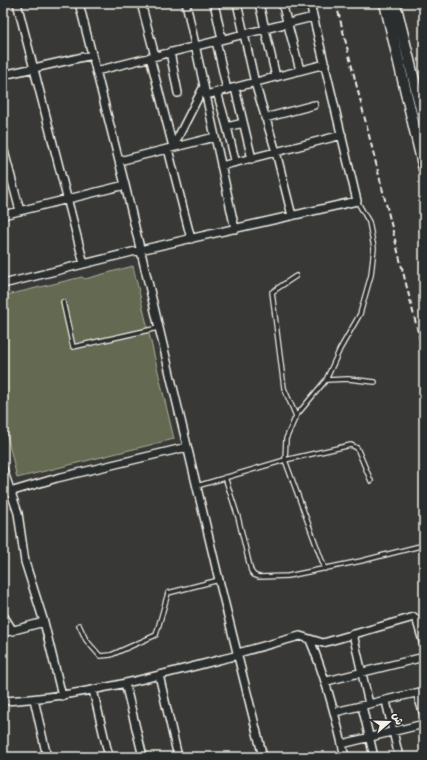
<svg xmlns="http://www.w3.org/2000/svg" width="427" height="760" font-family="Mali,'Playpen Sans Arabic',sans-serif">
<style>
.green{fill:#646b51;stroke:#acae9c}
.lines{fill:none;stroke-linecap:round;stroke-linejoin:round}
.service-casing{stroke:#f4f1e8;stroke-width:6}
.minor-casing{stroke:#f4f1e8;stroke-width:10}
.secondary-casing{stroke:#f4f1e8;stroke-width:13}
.service{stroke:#2a2d2e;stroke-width:3.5}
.minor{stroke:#2a2d2e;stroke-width:7}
.secondary{stroke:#2a2d2e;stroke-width:10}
.rail{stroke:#f4f1e8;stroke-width:2;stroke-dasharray:6 3;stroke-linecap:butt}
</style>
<rect width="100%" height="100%" fill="#383836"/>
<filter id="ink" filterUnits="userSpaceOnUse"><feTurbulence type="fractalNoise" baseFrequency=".025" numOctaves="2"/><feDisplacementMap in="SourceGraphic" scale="8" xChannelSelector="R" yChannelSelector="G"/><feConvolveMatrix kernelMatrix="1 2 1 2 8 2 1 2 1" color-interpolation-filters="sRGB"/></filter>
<g filter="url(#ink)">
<path class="green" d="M 133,266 L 174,439 L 17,478 L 3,418 L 3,296 L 82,277 L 85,279 Z"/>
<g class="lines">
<g class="service-casing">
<path id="service" d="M 63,302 L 73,347 L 158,328
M 326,380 L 348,379 L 375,382
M 296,416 L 284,388 L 272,292 L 296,276
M 225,477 L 238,517 L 251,571 L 254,575 L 259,577 L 288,576 L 361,561 L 424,545
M 197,486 L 285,460 L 351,445 L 357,448 L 371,481
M 325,569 L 285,460 L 286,439 L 296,416 L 326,380 L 340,349 L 360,314 L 371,275 L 374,248 L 369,222 L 357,201
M 79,625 L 86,640 L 100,656 L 111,655 L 156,635 L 168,593 L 219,580"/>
</g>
<g class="minor-casing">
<path id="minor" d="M 17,3 L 84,264
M 79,3 L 125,185 L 219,580 L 263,757
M 141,3 L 155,56
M 186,3 L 235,229
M 214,3 L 222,39
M 237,3 L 255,83 L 276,152 L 292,216
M 259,3 L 276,77
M 282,3 L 300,70
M 216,41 L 227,90
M 170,52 L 178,93
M 150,57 L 173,147
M 96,71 L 313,17
M 3,75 L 92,55
M 235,88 L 252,159
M 217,92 L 227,127 L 243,123
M 206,95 L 325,64
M 265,118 L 314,105
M 227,127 L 235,160
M 3,147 L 20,211
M 173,147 L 204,86
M 168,149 L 191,239
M 119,161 L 215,137
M 221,166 L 342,135
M 3,215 L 125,185
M 3,284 L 140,250 L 357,201 L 310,3
M 3,469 L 18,513 L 25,562 L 44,622 L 62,696
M 3,494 L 57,478 L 187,447
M 3,615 L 13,631
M 3,633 L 44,622
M 353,634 L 369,704
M 310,640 C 326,678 336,717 345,757
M 238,653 L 300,636 L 323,643 L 414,617 L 417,621 L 424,645
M 159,675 L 178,757
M 327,681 L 424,657
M 125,683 L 143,757
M 93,690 L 109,757
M 417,693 L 424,715
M 34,699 L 47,757
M 3,701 C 83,697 161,675 238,655
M 386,701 L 399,757
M 362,706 L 374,757
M 335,712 L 424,691
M 342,744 L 424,724"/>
</g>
<g class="secondary-casing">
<path id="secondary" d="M 385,3 L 424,169
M 395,3 L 424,121"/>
</g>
<use href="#service" class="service"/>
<use href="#minor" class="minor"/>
<use href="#secondary" class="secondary"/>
<path class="rail" d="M 336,3 L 424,356"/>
</g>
</g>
<rect width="427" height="760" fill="none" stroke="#2a2d2e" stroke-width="16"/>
<rect x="8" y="8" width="411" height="744" fill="none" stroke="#f4f1e8" stroke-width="1.5" filter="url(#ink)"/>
<g transform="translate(389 722) rotate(70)" stroke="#2a2d2e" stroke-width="3" paint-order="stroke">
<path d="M0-3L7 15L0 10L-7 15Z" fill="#f4f1e8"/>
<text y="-6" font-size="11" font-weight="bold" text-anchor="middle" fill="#f4f1e8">ش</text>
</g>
</svg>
